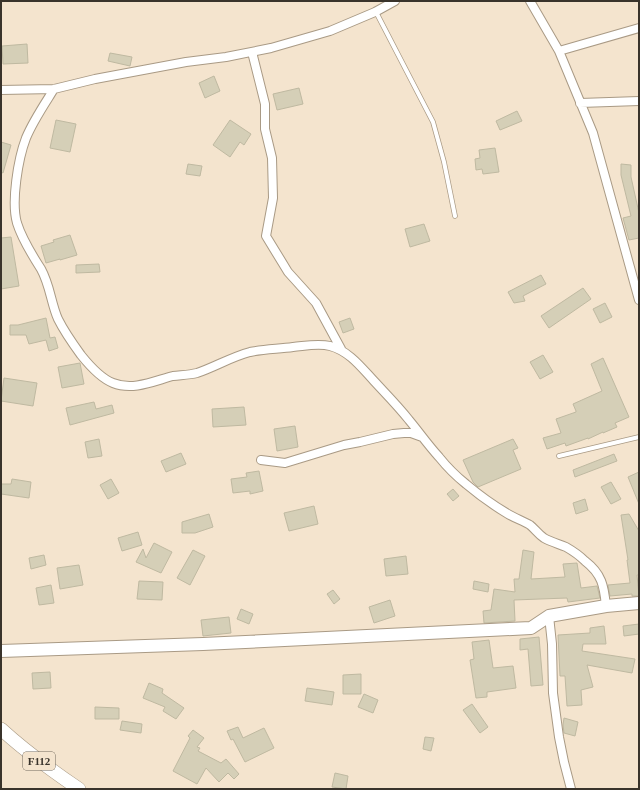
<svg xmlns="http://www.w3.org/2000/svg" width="640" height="790" font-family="'Times New Roman',serif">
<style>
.building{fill:#d5cfb7;stroke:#bfb9a1}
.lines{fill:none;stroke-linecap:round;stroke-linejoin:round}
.lane-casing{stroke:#a99a85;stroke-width:5.5}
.street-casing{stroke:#a99a85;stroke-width:10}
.secondary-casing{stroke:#a99a85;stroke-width:14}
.primary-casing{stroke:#a99a85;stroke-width:14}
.lane{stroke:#fff;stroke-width:4}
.street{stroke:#fff;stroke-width:8}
.secondary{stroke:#fff;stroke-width:12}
.primary{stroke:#fff;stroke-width:13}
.labels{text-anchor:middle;stroke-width:3;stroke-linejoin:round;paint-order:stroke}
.shield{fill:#f4e4ce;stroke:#71685c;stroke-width:1}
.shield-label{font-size:11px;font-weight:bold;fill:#39332b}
</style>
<rect width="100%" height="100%" fill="#f4e4ce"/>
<path class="building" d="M 27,44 L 28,63 L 3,64 L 2,46 Z
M 110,53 L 132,57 L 130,66 L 108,61 Z
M 214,76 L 220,91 L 205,98 L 199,83 Z
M 299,88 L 303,104 L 277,110 L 273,94 Z
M 517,111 L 522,121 L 500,130 L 496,121 Z
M 56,120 L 76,124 L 70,152 L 50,148 Z
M 230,120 L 251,134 L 244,145 L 240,142 L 230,157 L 213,145 Z
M 1,142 L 11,145 L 3,173 L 1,172 Z
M 495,148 L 499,172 L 483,174 L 482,169 L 476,170 L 475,159 L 480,158 L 479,150 Z
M 188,164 L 202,166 L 200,176 L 186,174 Z
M 621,164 L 631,165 L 631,177 L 639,213 L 639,238 L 629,240 L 623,218 L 631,216 L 621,175 Z
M 424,224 L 430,241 L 410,247 L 405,229 Z
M 70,235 L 77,255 L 60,260 L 60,259 L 46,263 L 41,246 L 54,242 L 53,240 Z
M 11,237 L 19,286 L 1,289 L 1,238 Z
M 99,264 L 100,272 L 76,273 L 76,265 Z
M 541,275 L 546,284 L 523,296 L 525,301 L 514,303 L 508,292 Z
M 583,288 L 591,299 L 549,328 L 541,316 Z
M 605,303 L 612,317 L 600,323 L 593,309 Z
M 46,318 L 50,338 L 55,337 L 58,348 L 49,351 L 46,340 L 29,344 L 26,335 L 10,335 L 10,325 L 18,325 Z
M 350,318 L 354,329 L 343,333 L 339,322 Z
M 543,355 L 553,372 L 540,379 L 530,362 Z
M 603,358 L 629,417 L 615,423 L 617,427 L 603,433 L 603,432 L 588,439 L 588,438 L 566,446 L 565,443 L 547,449 L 543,438 L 561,433 L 556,419 L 576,412 L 576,411 L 573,404 L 602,391 L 591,364 Z
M 80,363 L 84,384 L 62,388 L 58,367 Z
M 4,378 L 37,383 L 33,406 L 1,401 Z
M 94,402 L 96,409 L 112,405 L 114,413 L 70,425 L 66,408 Z
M 244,407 L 246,425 L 213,427 L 212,409 Z
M 295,426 L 298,447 L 277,451 L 274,429 Z
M 99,439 L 102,456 L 88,458 L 85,442 Z
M 513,439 L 518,448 L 513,450 L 521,469 L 478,487 L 473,482 L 463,460 Z
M 181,453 L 186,464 L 166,472 L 161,461 Z
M 614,454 L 617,461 L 575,477 L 573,470 Z
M 259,471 L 263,491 L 250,494 L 250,491 L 233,493 L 231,479 L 247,477 L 246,473 Z
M 639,472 L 639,504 L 628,477 Z
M 12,479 L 31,482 L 29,498 L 1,494 L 1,484 L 11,484 Z
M 111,479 L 119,493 L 108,499 L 100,485 Z
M 611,482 L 621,499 L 611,504 L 601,487 Z
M 453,489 L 459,496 L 453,501 L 447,494 Z
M 585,499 L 588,510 L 576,514 L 573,503 Z
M 314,506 L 318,524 L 289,531 L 284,513 Z
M 209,514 L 213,527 L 195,533 L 182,533 L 182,522 Z
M 629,514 L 639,531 L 639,575 L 637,575 L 639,596 L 632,596 L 632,594 L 610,596 L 608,585 L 630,583 L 627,560 L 628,560 L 621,515 Z
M 138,532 L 142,545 L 122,551 L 118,538 Z
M 154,543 L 172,552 L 161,573 L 136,562 L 143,549 L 146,558 Z
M 193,550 L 205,556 L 190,585 L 177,578 Z
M 523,550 L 534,552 L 531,579 L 565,577 L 563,564 L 577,563 L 581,588 L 597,586 L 600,598 L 568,602 L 567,598 L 514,600 L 515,621 L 484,623 L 483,611 L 491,610 L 494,589 L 515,592 L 514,579 L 519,579 Z
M 44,555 L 46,565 L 31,569 L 29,558 Z
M 406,556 L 408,574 L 386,576 L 384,559 Z
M 79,565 L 83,585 L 60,589 L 57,568 Z
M 139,581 L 163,582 L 162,600 L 137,599 Z
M 474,581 L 489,584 L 488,592 L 473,589 Z
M 51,585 L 54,603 L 39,605 L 36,588 Z
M 333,590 L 340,599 L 334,604 L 327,594 Z
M 390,600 L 395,616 L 374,623 L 369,607 Z
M 241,609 L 253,614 L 249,624 L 237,619 Z
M 229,617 L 231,633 L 203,636 L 201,620 Z
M 639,624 L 639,634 L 624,636 L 623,626 Z
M 604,626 L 606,644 L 583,644 L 582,651 L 635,659 L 632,673 L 587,665 L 593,687 L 581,690 L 582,705 L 567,706 L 565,676 L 560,676 L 558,635 L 590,633 L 590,628 Z
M 539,637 L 543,685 L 531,686 L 528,649 L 520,650 L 520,639 Z
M 489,640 L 493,668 L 513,666 L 516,688 L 487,692 L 487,697 L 476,698 L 470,660 L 474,659 L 472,642 Z
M 50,672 L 51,688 L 33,689 L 32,673 Z
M 361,674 L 361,694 L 343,694 L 343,675 Z
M 149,683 L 163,689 L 162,693 L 184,708 L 176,719 L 163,711 L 165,707 L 143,698 Z
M 307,688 L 334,692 L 332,705 L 305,701 Z
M 364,694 L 378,700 L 373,713 L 358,707 Z
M 472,704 L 488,727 L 480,733 L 463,710 Z
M 95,707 L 119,708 L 119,719 L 95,719 Z
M 564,718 L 578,722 L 575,736 L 564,733 L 563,725 Z
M 122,721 L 142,724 L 141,733 L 120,730 Z
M 238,727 L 243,738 L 264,728 L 274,748 L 245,762 L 233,739 L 231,740 L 227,731 Z
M 193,730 L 204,738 L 197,747 L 200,748 L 198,751 L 221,763 L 226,759 L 239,774 L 234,779 L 228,773 L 219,782 L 206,768 L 197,784 L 173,771 L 190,738 L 188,736 Z
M 425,737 L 434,738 L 431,751 L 423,749 Z
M 335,773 L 348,776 L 346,789 L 332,787 Z"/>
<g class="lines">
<g class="lane-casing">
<path id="lane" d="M 376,12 L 433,122 L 444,162 L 455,216
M 559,456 L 639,437"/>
</g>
<g class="street-casing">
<path id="street" d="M 530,1 L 559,51 L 593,133 L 639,300
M 559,51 L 639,28
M 252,52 L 265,104 L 265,129 L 272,158 L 273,198 L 266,236 L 288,272 L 316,303 L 341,349
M 54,89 C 44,105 33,121 26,138 C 18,159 11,202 17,223 C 22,239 32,255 41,269 C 50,285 51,303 58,319 C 64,331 73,344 81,355 C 89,365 100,378 113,383 C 133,391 154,381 173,376 C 181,375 189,375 197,373 C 215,367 231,357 250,352 C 264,349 279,349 293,347 C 305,346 318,343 330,346 C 349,351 361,367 374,381 C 386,394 398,406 409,420 C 419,432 428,445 439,457 C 447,467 456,476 466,484 C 479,495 493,505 508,514 C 515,518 523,521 530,525 C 535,529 538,534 544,538 C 551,542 559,544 566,547 C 573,551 579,555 585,561 C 602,574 604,586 606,606
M 1,90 L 54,89 L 95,79 L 186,62 L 226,57 L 271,48 L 330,31 L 375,12 L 395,1
M 580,103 L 639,101
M 261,460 L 285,463 L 344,445 L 360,442 L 393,434 L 404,433 L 411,433 L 422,437
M 549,616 L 552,644 L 553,693 L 559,737 L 564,762 L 571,789"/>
</g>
<g class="secondary-casing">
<path id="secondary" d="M 1,651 L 203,644 L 531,628 L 549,616 L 606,606 L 639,603"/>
</g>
<g class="primary-casing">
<path id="primary" d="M 1,729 C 25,751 51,770 79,789"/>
</g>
<use href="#lane" class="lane"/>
<use href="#street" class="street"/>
<use href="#secondary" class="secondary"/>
<use href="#primary" class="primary"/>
</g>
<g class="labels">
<rect class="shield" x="23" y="752" width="32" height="18" rx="3"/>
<g class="shield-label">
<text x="39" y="765">F112</text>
</g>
</g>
<rect width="640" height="790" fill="none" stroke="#39332b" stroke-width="4"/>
</svg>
